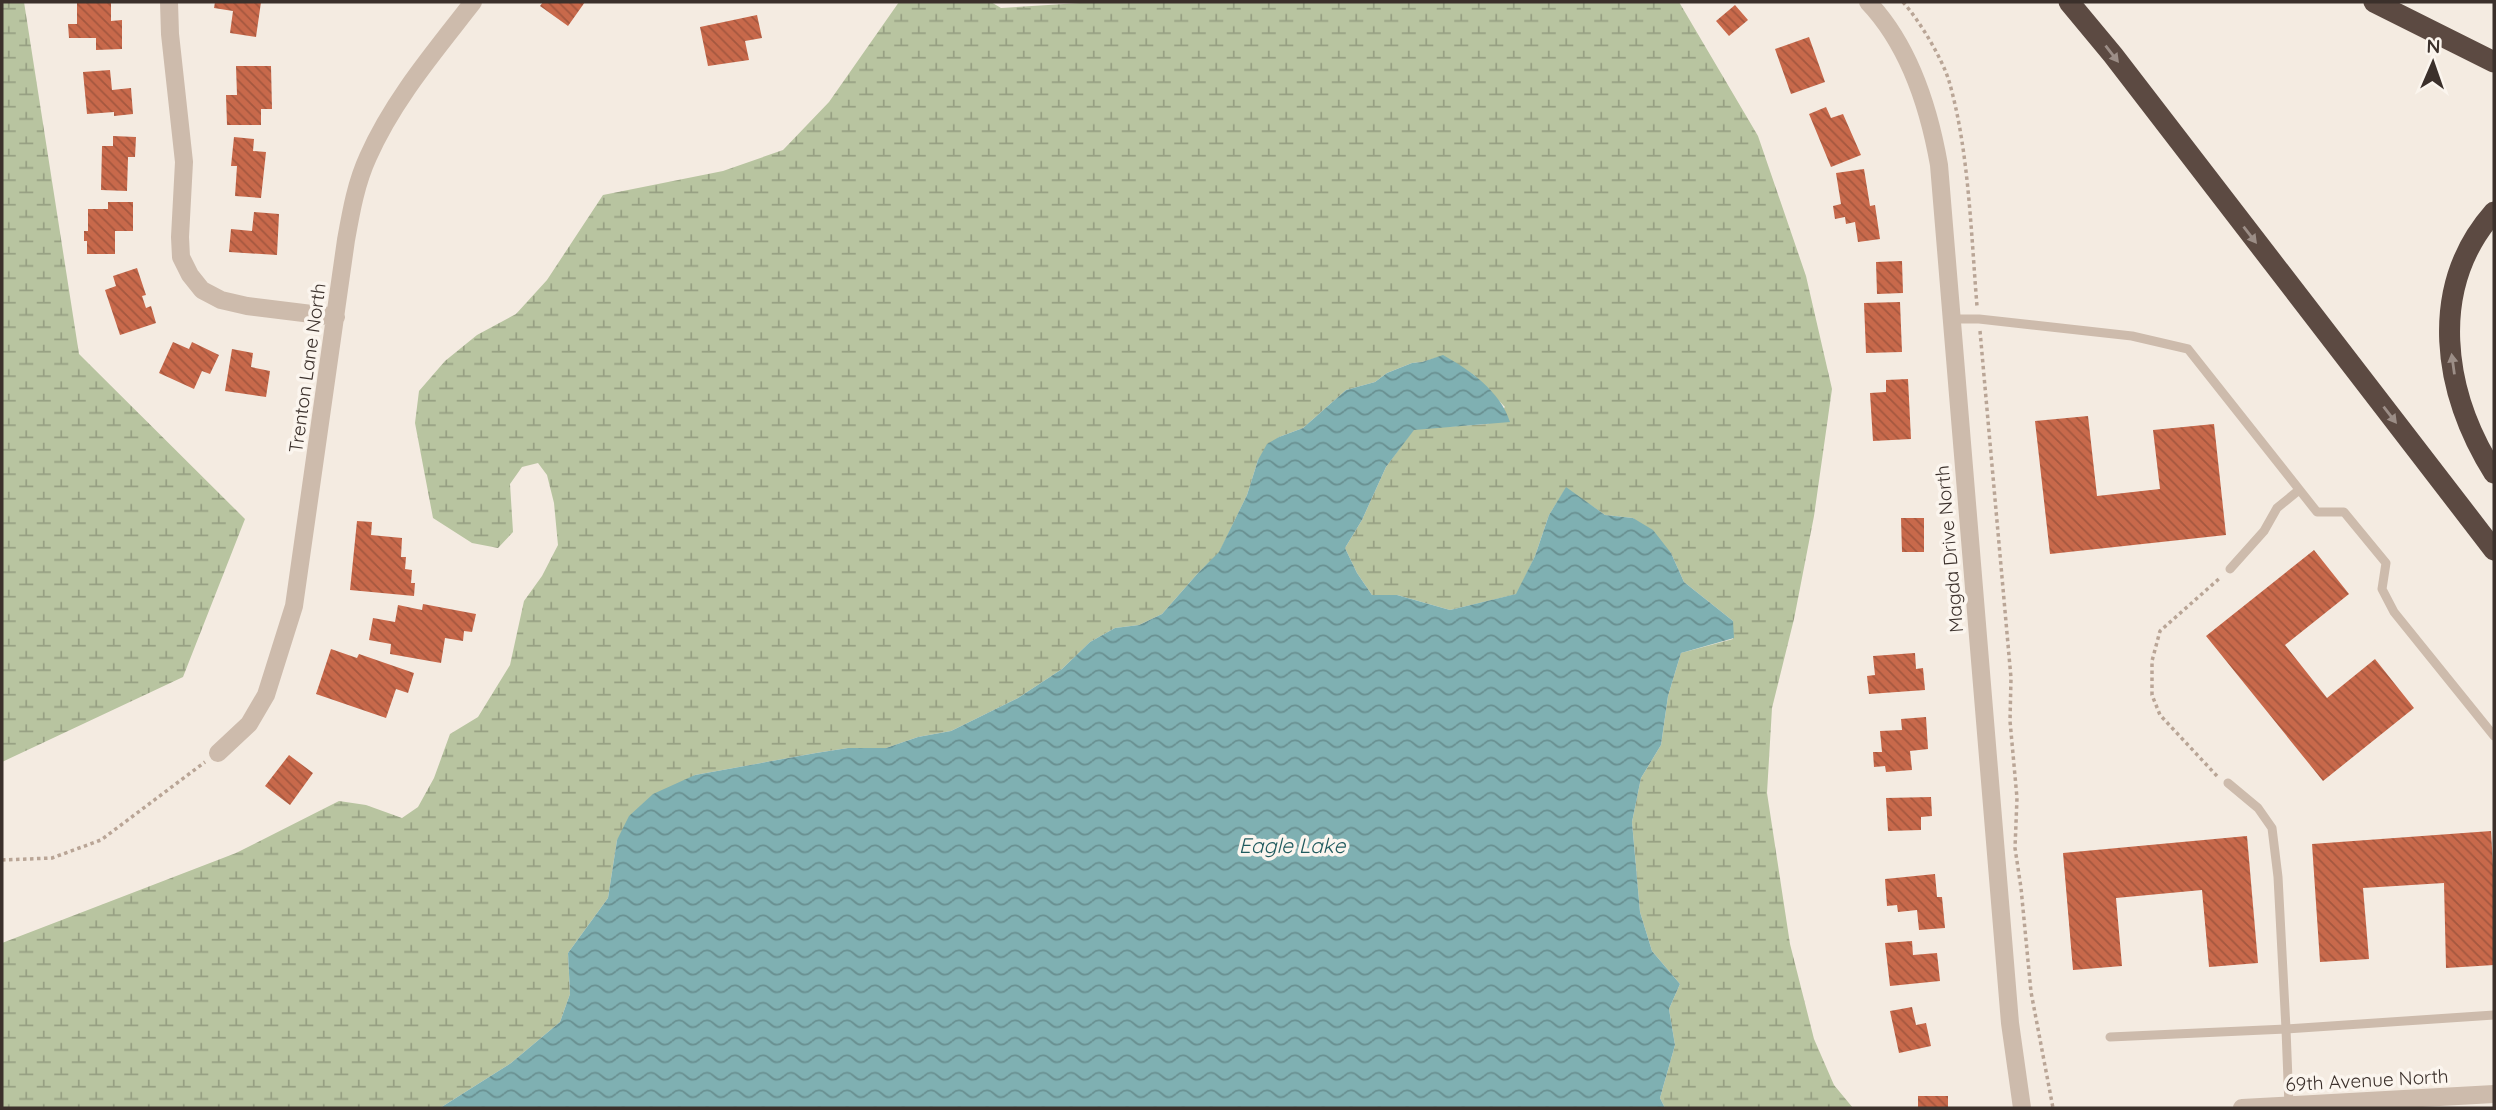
<svg xmlns="http://www.w3.org/2000/svg" width="2496" height="1110" font-family="Quicksand,sans-serif">
<style>
.wetland{fill:url(#wetland-marsh)}
.water{fill:url(#water-waves)}
.building{fill:url(#building-back-hatch)}
.lines{fill:none;stroke-linecap:round;stroke-linejoin:round}
.path{stroke:#b9a596;stroke-width:3.5;stroke-dasharray:3.5 3.5;stroke-linecap:butt}
.service{stroke:#cdbbac;stroke-width:9}
.minor{stroke:#cdbbac;stroke-width:18}
.tertiary{stroke:#cdbbac;stroke-width:18}
.motorway{stroke:#5c4a42;stroke-width:21}
.oneway{fill:#9c8e87}
.labels{text-anchor:middle;stroke-width:7;stroke-linejoin:round;paint-order:stroke}
.street-label{font-size:19px;fill:#3b302b;stroke:#fbf5ee}
.water-label{font-size:21px;font-style:italic;fill:#1f5a5e;stroke:#fbf5ee}
</style>
<defs>
<pattern id="wetland-marsh" width="20" height="14" patternUnits="userSpaceOnUse" patternTransform="scale(1.75)"><rect width="20" height="14" fill="#b8c4a0"/><path d="M1 5h8M5 5V1M11 12h8M15 12V8" fill="none" stroke="#97a083"/></pattern>
<pattern id="water-waves" width="16" height="10" patternUnits="userSpaceOnUse" patternTransform="scale(1.75)"><rect width="16" height="10" fill="#7fb0b2"/><path d="M0 5q4-4 8 0t8 0" fill="none" stroke="#699091"/></pattern>
<pattern id="building-back-hatch" width="6" height="6" patternUnits="userSpaceOnUse" patternTransform="scale(1.75)"><rect width="6" height="6" fill="#c8694b"/><path d="M-1 5l2 2M0 0l6 6M5-1l2 2" fill="none" stroke="#a4573f"/></pattern>
</defs>
<rect width="100%" height="100%" fill="#f4ebe1"/>
<path class="wetland" d="M 2,2 L 24,2 L 79,354 L 245,519 L 183,677 L 2,762 Z
M 899,2 L 991,2 L 1001,8 L 1096,2 L 1679,2 L 1758,136 L 1806,276 L 1832,389 L 1814,516 L 1794,619 L 1772,708 L 1767,793 L 1790,944 L 1814,1039 L 1834,1085 L 1853,1108 L 1665,1108 L 1660,1098 L 1675,1045 L 1669,1009 L 1680,984 L 1652,951 L 1640,912 L 1632,822 L 1641,778 L 1661,745 L 1668,696 L 1681,653 L 1733,639 L 1733,621 L 1684,582 L 1671,553 L 1633,518 L 1605,515 L 1566,488 L 1549,515 L 1535,556 L 1517,594 L 1450,610 L 1397,595 L 1372,595 L 1357,573 L 1345,548 L 1362,520 L 1386,467 L 1414,429 L 1488,424 L 1505,407 L 1474,375 L 1442,356 L 1422,362 L 1412,363 L 1387,373 L 1375,382 L 1346,390 L 1303,428 L 1279,437 L 1258,460 L 1247,495 L 1219,553 L 1198,573 L 1162,614 L 1139,625 L 1115,628 L 1090,642 L 1062,669 L 1018,698 L 951,731 L 918,737 L 886,748 L 848,748 L 816,753 L 695,775 L 617,840 L 608,898 L 568,953 L 570,994 L 560,1022 L 511,1063 L 440,1108 L 2,1108 L 2,943 L 236,853 L 339,801 L 366,805 L 402,818 L 418,807 L 434,778 L 450,734 L 478,717 L 510,665 L 524,601 L 542,576 L 558,545 L 554,503 L 547,475 L 538,463 L 522,467 L 510,484 L 513,532 L 498,548 L 472,543 L 433,518 L 415,423 L 419,391 L 445,361 L 477,335 L 516,314 L 547,280 L 603,195 L 723,171 L 783,150 L 829,102 Z"/>
<path class="water" d="M 1443,355 C 1470,370 1500,391 1510,422 L 1414,430 L 1386,467 L 1362,520 L 1345,548 L 1357,573 L 1372,595 L 1397,595 L 1450,610 L 1516,594 L 1535,556 L 1549,515 L 1566,487 L 1605,515 L 1633,518 L 1653,530 L 1671,553 L 1684,582 L 1733,621 L 1734,638 L 1681,653 L 1668,696 L 1661,745 L 1641,778 L 1632,822 L 1640,912 L 1652,951 L 1680,984 L 1669,1009 L 1675,1045 L 1660,1098 L 1665,1108 L 440,1108 L 511,1063 L 560,1022 L 570,994 L 568,953 L 608,898 L 617,840 L 629,816 L 653,794 L 695,775 L 816,753 L 848,748 L 886,748 L 918,737 L 951,731 L 1018,698 L 1062,669 L 1090,642 L 1115,628 L 1139,625 L 1162,614 L 1198,573 L 1219,552 L 1247,495 L 1258,460 L 1267,444 L 1279,437 L 1303,428 L 1346,390 L 1375,382 L 1387,373 L 1412,363 L 1422,362 Z"/>
<path class="building" d="M 77,2 L 111,2 L 111,21 L 122,20 L 122,49 L 96,50 L 96,38 L 69,38 L 68,24 L 77,24 Z
M 215,2 L 261,2 L 256,37 L 230,33 L 233,11 L 214,8 Z
M 543,2 L 585,2 L 568,26 L 540,6 Z
M 1735,5 L 1748,20 L 1729,36 L 1716,21 Z
M 757,15 L 762,38 L 745,41 L 749,60 L 708,66 L 700,27 Z
M 1809,37 L 1825,82 L 1791,94 L 1775,49 Z
M 236,66 L 271,66 L 272,109 L 261,109 L 261,125 L 227,125 L 226,95 L 237,95 Z
M 110,70 L 112,90 L 131,88 L 133,114 L 114,116 L 114,112 L 87,114 L 83,72 Z
M 1826,107 L 1831,118 L 1843,114 L 1861,155 L 1831,167 L 1809,114 Z
M 113,136 L 136,137 L 135,157 L 128,157 L 127,191 L 101,190 L 102,146 L 113,146 Z
M 234,137 L 254,139 L 253,151 L 266,152 L 261,198 L 235,196 L 237,166 L 231,166 Z
M 1864,169 L 1870,206 L 1875,205 L 1880,239 L 1858,242 L 1855,222 L 1846,224 L 1845,217 L 1835,219 L 1833,206 L 1841,204 L 1836,173 Z
M 108,202 L 133,202 L 133,231 L 115,231 L 115,254 L 87,254 L 87,241 L 84,241 L 84,231 L 88,231 L 88,209 L 108,209 Z
M 254,212 L 279,214 L 277,255 L 229,252 L 231,229 L 252,231 Z
M 1902,261 L 1903,293 L 1877,294 L 1876,262 Z
M 137,268 L 146,295 L 142,296 L 146,308 L 151,306 L 156,323 L 120,335 L 105,290 L 116,286 L 113,276 Z
M 1900,302 L 1902,352 L 1866,353 L 1864,303 Z
M 173,342 L 189,349 L 192,342 L 219,355 L 210,374 L 202,371 L 194,389 L 159,373 Z
M 232,349 L 253,353 L 251,367 L 270,371 L 266,397 L 225,391 Z
M 1908,379 L 1911,439 L 1873,441 L 1870,393 L 1886,392 L 1886,380 Z
M 2088,416 L 2097,496 L 2160,489 L 2153,430 L 2214,424 L 2226,535 L 2050,554 L 2035,421 Z
M 1901,518 L 1924,518 L 1924,552 L 1902,552 Z
M 357,521 L 372,522 L 371,535 L 402,538 L 401,557 L 406,557 L 405,569 L 412,570 L 411,583 L 415,583 L 414,596 L 350,590 Z
M 2314,550 L 2349,594 L 2285,645 L 2327,698 L 2375,659 L 2414,708 L 2323,781 L 2206,636 Z
M 423,604 L 476,614 L 472,632 L 464,631 L 463,641 L 445,638 L 441,663 L 390,654 L 391,644 L 369,640 L 373,618 L 395,622 L 398,605 L 422,610 Z
M 331,649 L 357,658 L 359,654 L 414,673 L 408,693 L 396,689 L 386,718 L 316,694 Z
M 1915,653 L 1916,669 L 1923,668 L 1925,690 L 1869,694 L 1867,676 L 1875,675 L 1873,656 Z
M 1926,717 L 1928,749 L 1910,751 L 1912,770 L 1886,772 L 1885,766 L 1874,767 L 1873,752 L 1882,752 L 1880,731 L 1902,730 L 1901,719 Z
M 289,755 L 313,773 L 290,805 L 265,786 Z
M 1931,797 L 1932,816 L 1921,817 L 1921,830 L 1888,831 L 1886,798 Z
M 2491,831 L 2494,883 L 2494,965 L 2446,968 L 2444,883 L 2363,888 L 2369,959 L 2320,962 L 2312,844 Z
M 2247,836 L 2258,963 L 2209,967 L 2202,890 L 2116,898 L 2122,966 L 2073,970 L 2063,853 Z
M 1935,874 L 1937,897 L 1942,897 L 1945,928 L 1919,930 L 1917,910 L 1898,912 L 1897,905 L 1887,906 L 1885,879 Z
M 1912,941 L 1913,955 L 1937,953 L 1940,981 L 1890,986 L 1885,943 Z
M 1912,1007 L 1916,1025 L 1926,1023 L 1931,1046 L 1899,1053 L 1890,1011 Z
M 1918,1096 L 1948,1096 L 1948,1108 L 1918,1108 Z"/>
<g class="lines">
<path class="path" d="M 1903,2 C 1919,20 1942,58 1949,81 C 1969,150 1971,234 1977,306
M 1980,331 L 2011,678 L 2010,721 L 2017,798 L 2015,848 L 2021,888 L 2031,992 L 2053,1108
M 2217,776 L 2160,715 L 2152,695 L 2152,661 L 2160,631 L 2221,577
M 2,860 L 52,858 L 101,840 L 205,762"/>
<path class="service" d="M 1952,319 L 1979,319 L 2132,336 L 2188,349 L 2317,512 L 2344,512 L 2386,563 L 2382,589 L 2394,612 L 2494,736
M 2230,569 L 2264,531 L 2277,508 L 2299,490
M 2110,1037 L 2286,1029 L 2278,877 L 2272,828 L 2258,808 L 2228,783
M 2289,1106 L 2286,1029 L 2494,1015"/>
<path class="minor" d="M 169,2 L 170,34 L 184,162 L 180,237 L 181,257 L 190,275 L 202,290 L 221,300 L 247,306 L 336,317
M 218,753 L 249,724 L 266,695 L 294,606 L 346,240 C 351,212 356,183 368,157 C 393,100 435,51 473,2
M 2242,1108 L 2494,1094"/>
<path class="tertiary" d="M 1868,2 C 1909,45 1929,108 1939,165 L 2010,1023 L 2022,1108"/>
<path class="motorway" d="M 2069,2 L 2113,55 L 2494,550
M 2374,2 L 2494,62
M 2494,212 C 2427,288 2443,393 2494,473"/>
</g>
<defs><path id="oneway-solid" d="M-6-.8H1V-3.2L6.5 0L1 3.2V.8H-6Z" transform="scale(1.75)"/></defs>
<g class="oneway">
<use href="#oneway-solid" transform="translate(2112 54) rotate(52)"/>
<use href="#oneway-solid" transform="translate(2250 235) rotate(52)"/>
<use href="#oneway-solid" transform="translate(2453 364) rotate(-98)"/>
<use href="#oneway-solid" transform="translate(2390 415) rotate(52)"/>
</g>
<g class="labels">
<g class="street-label">
<text transform="translate(307 368) rotate(-82)" y="7">Trenton Lane North</text>
<text transform="translate(1949 549) rotate(-95)" y="7">Magda Drive North</text>
<text transform="translate(2367 1080) rotate(-3)" y="7">69th Avenue North</text>
</g>
<g class="water-label">
<text x="1292" y="853">Eagle Lake</text>
</g>
</g>
<rect width="2496" height="1110" fill="none" stroke="#3b302b" stroke-width="7"/>
<g transform="translate(2433 63) rotate(2)" stroke="#fbf5ee" stroke-width="5" paint-order="stroke">
<path d="M0-5L12 26L0 18L-12 26Z" fill="#3b302b"/>
<text y="-10" font-size="19" font-weight="bold" text-anchor="middle" fill="#3b302b">N</text>
</g>
</svg>
